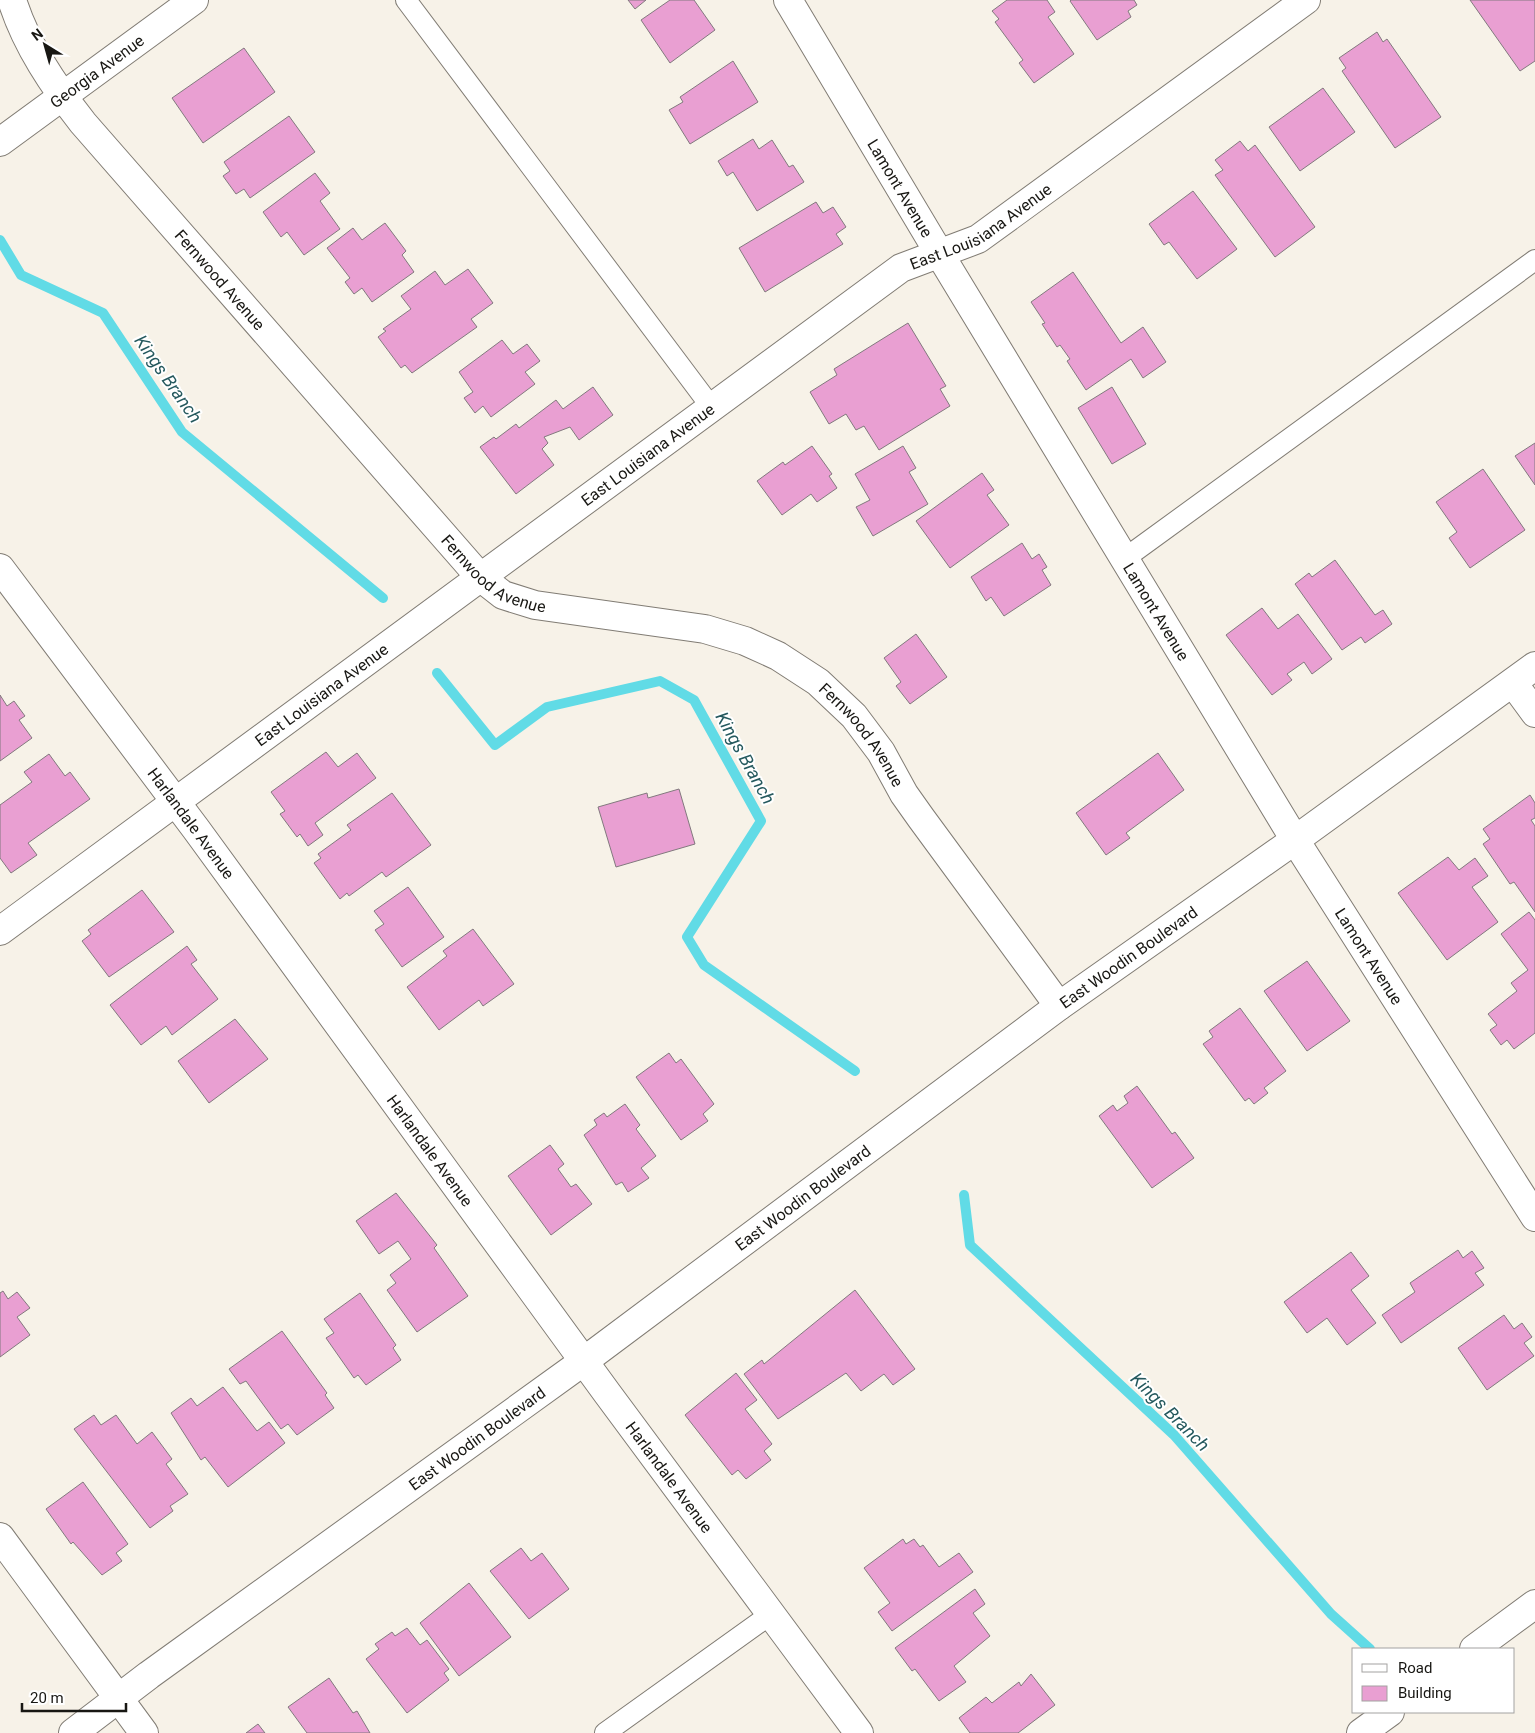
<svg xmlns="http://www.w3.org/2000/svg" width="1535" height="1733" font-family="Roboto,sans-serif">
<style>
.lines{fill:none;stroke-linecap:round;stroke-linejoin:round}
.stream{stroke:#61dbe6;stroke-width:10}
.building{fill:#e99fd2;stroke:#82797e}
.service-casing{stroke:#817c74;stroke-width:22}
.minor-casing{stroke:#817c74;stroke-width:30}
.tertiary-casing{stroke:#817c74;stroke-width:30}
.service{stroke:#fff;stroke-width:20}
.minor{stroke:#fff;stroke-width:28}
.tertiary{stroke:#fff;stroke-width:28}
.labels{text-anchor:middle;stroke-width:4;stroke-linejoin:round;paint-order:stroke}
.street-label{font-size:16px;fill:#181713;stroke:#fff}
.water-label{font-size:18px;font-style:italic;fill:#25595e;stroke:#fff}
</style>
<rect width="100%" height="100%" fill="#f7f2e8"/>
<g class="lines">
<path class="stream" d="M 0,240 L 21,275 L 103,313 L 182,432 L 383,598
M 437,673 L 495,745 L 547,707 L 660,681 L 694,700 L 761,821 L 687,937 L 704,965 L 855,1071
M 964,1195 L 970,1245 L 1174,1435 L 1331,1614 L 1370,1649"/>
</g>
<path class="building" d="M 628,0 L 646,0 L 635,9 Z
M 670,0 L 694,0 L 715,30 L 670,63 L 641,20 Z
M 1007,0 L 1047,0 L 1055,12 L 1048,17 L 1074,54 L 1034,83 L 1019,63 L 1023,60 L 995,22 L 999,19 L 992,11 Z
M 1071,0 L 1134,0 L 1137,5 L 1128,11 L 1131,17 L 1097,40 L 1070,1 Z
M 1470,0 L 1535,0 L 1535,61 L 1520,71 Z
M 1377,32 L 1383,42 L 1387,39 L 1441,117 L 1395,148 L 1342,71 L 1346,68 L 1339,58 Z
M 244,48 L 275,92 L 203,143 L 172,98 Z
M 733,61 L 758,102 L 690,144 L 669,110 L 683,102 L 680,97 Z
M 1323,88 L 1355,132 L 1300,171 L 1269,127 Z
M 289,116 L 315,152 L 250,198 L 244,189 L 236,194 L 223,176 L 230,171 L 224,162 Z
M 753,139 L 759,149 L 772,140 L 789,167 L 793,165 L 804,182 L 757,211 L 733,172 L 727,176 L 718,161 Z
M 1240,141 L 1248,151 L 1255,145 L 1315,227 L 1275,257 L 1215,175 L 1223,170 L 1215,160 Z
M 315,173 L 330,193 L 320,201 L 340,229 L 304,255 L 287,232 L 281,237 L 263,212 Z
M 1193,191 L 1237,249 L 1197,279 L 1169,242 L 1164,245 L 1149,224 Z
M 816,202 L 823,213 L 833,207 L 846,227 L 836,234 L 843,244 L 765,292 L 739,248 Z
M 385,223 L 406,251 L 402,255 L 414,272 L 372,302 L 362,288 L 354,294 L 345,282 L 350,278 L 327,248 L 353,228 L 362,240 Z
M 468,269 L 493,303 L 471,319 L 477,327 L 412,373 L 405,365 L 401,368 L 378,337 L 386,331 L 383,329 L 411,309 L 401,296 L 435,271 L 445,285 Z
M 1073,272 L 1121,343 L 1143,327 L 1166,362 L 1143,378 L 1131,359 L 1086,390 L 1067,361 L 1070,359 L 1060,345 L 1057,347 L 1042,324 L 1045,323 L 1031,302 Z
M 908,323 L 946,386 L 940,389 L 950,406 L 879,450 L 864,426 L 856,430 L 846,414 L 829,424 L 810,392 L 837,375 L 834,369 Z
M 502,340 L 513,354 L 527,344 L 540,361 L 525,372 L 535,384 L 491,417 L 483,406 L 475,413 L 464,398 L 473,392 L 459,372 Z
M 593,387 L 613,415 L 579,440 L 570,427 L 544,437 L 548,443 L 542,449 L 554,465 L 516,494 L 480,447 L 494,437 L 496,439 L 516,424 L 519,428 L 556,400 L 563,409 Z
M 1112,387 L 1146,444 L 1112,464 L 1078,408 Z
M 1535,443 L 1535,485 L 1515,456 Z
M 812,446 L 832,474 L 829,476 L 837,488 L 817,502 L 811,494 L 782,515 L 757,481 L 783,462 L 785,465 Z
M 903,446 L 916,468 L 909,472 L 928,504 L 873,536 L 856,507 L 870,500 L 855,474 Z
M 1483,469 L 1525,530 L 1470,568 L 1449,538 L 1457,532 L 1436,502 Z
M 982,473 L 994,490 L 987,495 L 1009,525 L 950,568 L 916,521 Z
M 1022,543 L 1032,559 L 1039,554 L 1047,567 L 1042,570 L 1051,585 L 1004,616 L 991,597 L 986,601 L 971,577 Z
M 1335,560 L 1375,615 L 1383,610 L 1392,624 L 1365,643 L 1361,637 L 1342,650 L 1295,584 L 1309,573 L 1312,577 Z
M 1262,608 L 1278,629 L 1298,614 L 1332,659 L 1312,674 L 1304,662 L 1287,674 L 1292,680 L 1272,695 L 1226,635 Z
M 916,634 L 947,677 L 910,704 L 896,686 L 901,682 L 884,658 Z
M 0,695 L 7,706 L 14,701 L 25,716 L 19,720 L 32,738 L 0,761 Z
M 326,752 L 338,767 L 357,753 L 376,778 L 315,823 L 323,835 L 308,846 L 300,834 L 297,837 L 280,814 L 285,811 L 271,792 Z
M 1158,753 L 1184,790 L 1126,833 L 1130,838 L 1106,855 L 1076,813 Z
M 49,754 L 65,776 L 70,772 L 90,799 L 28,843 L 37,855 L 11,873 L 0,858 L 0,805 L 32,782 L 24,772 Z
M 679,789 L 695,844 L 616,867 L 598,807 L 647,793 L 648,798 Z
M 392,793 L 431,845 L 386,877 L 382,872 L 349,896 L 347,893 L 340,899 L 314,863 L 321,858 L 318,854 L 351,830 L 347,825 Z
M 1530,795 L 1535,803 L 1535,818 L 1531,820 L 1535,826 L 1535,912 L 1514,882 L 1510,884 L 1483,844 L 1490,839 L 1483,829 Z
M 1448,857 L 1459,870 L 1475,858 L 1488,876 L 1472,887 L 1498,922 L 1447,960 L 1398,893 Z
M 408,887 L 444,937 L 402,967 L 375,930 L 384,924 L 374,911 Z
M 142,890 L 174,932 L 109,977 L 82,941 L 91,934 L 88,930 Z
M 1529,912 L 1535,920 L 1535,1033 L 1514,1049 L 1507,1040 L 1501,1045 L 1490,1030 L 1497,1025 L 1488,1014 L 1517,991 L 1511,983 L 1528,970 L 1501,934 Z
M 473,929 L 514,984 L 483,1006 L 479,1000 L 439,1030 L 407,987 L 447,956 L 443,951 Z
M 187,946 L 197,960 L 191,964 L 218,999 L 172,1035 L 166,1026 L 141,1045 L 110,1005 Z
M 1307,961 L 1350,1021 L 1307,1051 L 1264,991 Z
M 1240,1008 L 1286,1071 L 1264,1088 L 1268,1093 L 1254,1104 L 1249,1098 L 1245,1101 L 1203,1044 L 1213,1037 L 1209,1031 Z
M 235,1019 L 268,1059 L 209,1103 L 178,1061 Z
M 669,1053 L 676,1063 L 681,1059 L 714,1104 L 703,1114 L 708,1121 L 681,1140 L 636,1077 Z
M 1137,1086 L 1172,1134 L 1175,1132 L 1194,1158 L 1152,1188 L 1099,1116 L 1113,1105 L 1117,1111 L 1128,1103 L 1124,1096 Z
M 625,1104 L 640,1125 L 636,1129 L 656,1156 L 641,1168 L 649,1178 L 628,1192 L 622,1182 L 616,1185 L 584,1135 L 597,1125 L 594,1120 L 604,1113 L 607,1117 Z
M 550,1145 L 564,1164 L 558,1169 L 571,1187 L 576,1184 L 592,1204 L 551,1235 L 508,1176 Z
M 396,1193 L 437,1245 L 434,1248 L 468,1296 L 417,1332 L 387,1290 L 396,1283 L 390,1275 L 411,1259 L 398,1241 L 379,1254 L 356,1221 Z
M 1458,1250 L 1463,1258 L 1472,1251 L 1484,1268 L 1475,1273 L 1484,1285 L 1401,1343 L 1382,1315 L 1415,1292 L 1410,1283 Z
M 1351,1252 L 1369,1276 L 1351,1290 L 1376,1323 L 1347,1345 L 1327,1318 L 1307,1333 L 1284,1302 Z
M 855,1290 L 915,1369 L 893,1385 L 884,1374 L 861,1391 L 846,1373 L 778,1419 L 744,1374 L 762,1360 L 764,1364 Z
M 3,1291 L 8,1299 L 17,1292 L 30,1308 L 17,1317 L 30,1335 L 0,1357 L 0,1293 Z
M 360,1293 L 396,1345 L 393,1348 L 401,1360 L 366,1385 L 358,1375 L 354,1378 L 326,1338 L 334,1333 L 324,1319 Z
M 1504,1315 L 1514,1329 L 1522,1323 L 1532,1337 L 1524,1343 L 1534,1356 L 1487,1390 L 1458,1348 Z
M 282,1331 L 327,1393 L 325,1395 L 334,1408 L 297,1435 L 288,1424 L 281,1429 L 246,1381 L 240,1384 L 229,1369 Z
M 736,1373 L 757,1400 L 745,1409 L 772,1444 L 764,1451 L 771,1460 L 746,1479 L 738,1470 L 732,1475 L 685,1415 Z
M 223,1387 L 257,1431 L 269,1422 L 285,1443 L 228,1487 L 205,1457 L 201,1460 L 171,1413 L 191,1398 L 197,1406 Z
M 94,1415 L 101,1425 L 116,1415 L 137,1444 L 152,1432 L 172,1459 L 166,1464 L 188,1494 L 170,1506 L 173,1511 L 150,1528 L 74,1429 Z
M 83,1482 L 128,1544 L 116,1553 L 122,1561 L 102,1575 L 73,1542 L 71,1544 L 46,1509 Z
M 903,1539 L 906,1544 L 914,1539 L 920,1547 L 923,1545 L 939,1567 L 959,1553 L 973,1572 L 892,1631 L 878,1612 L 890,1603 L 864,1568 Z
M 521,1548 L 531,1561 L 542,1553 L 569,1589 L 529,1619 L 490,1571 Z
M 469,1583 L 511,1637 L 459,1676 L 420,1623 Z
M 975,1589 L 985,1604 L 973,1613 L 990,1636 L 954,1666 L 966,1682 L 939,1701 L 915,1669 L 912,1671 L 895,1648 Z
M 407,1628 L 420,1645 L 427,1640 L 449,1669 L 444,1673 L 449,1680 L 407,1713 L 366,1659 L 379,1649 L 375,1644 L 392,1632 L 395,1636 Z
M 1031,1674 L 1055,1705 L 1018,1733 L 970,1733 L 959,1718 L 986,1697 L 992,1703 L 1019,1682 L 1021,1686 Z
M 329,1678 L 353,1713 L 357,1711 L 370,1733 L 307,1733 L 288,1707 Z
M 258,1724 L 265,1733 L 246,1733 Z"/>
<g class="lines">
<g class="service-casing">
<path id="service" d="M 406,0 L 712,408
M 1124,559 L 1535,260
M 605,1733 L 771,1614"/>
</g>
<g class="minor-casing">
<g id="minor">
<path id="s1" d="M 12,0 C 26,45 54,86 83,123 L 480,577 L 503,595 L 535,605 L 705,629 L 745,641 L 778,656 L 818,682 L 854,716 L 881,752 L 904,794 L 921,818 L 1059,1006"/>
<path id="s2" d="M 788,0 L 939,253 L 1295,840 L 1535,1217"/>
<path id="s3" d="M 0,142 L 194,0"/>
<path id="s4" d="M 0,568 L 196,829 L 607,1393 L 859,1733"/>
<path d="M 1513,683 L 1535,713"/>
<path id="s5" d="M 0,931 L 901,268 L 978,239 L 1306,0"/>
<path d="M 1474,1649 L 1535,1604"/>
<path id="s6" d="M 73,1733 L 149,1675 L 584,1361 L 1059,1006 L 1295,840 L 1535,666"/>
<path d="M 1361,1733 L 1390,1712"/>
</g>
</g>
<g class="tertiary-casing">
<path id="tertiary" d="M 0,1537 L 144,1733"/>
</g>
<use href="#service" class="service"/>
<use href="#minor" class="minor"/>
<use href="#tertiary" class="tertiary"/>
</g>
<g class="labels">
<g class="street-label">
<text dy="6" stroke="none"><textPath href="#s3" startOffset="120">Georgia Avenue</textPath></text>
<text dy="6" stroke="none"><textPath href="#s2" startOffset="219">Lamont Avenue</textPath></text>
<text dy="6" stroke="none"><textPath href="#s5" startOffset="1209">East Louisiana Avenue</textPath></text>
<text dy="6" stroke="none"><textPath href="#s1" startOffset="351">Fernwood Avenue</textPath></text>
<text dy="6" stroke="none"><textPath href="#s5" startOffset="804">East Louisiana Avenue</textPath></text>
<text dy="6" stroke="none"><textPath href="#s1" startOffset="756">Fernwood Avenue</textPath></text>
<text dy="6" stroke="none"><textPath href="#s2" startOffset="714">Lamont Avenue</textPath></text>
<text dy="6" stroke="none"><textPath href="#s5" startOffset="399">East Louisiana Avenue</textPath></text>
<text dy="6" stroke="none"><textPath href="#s1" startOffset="1175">Fernwood Avenue</textPath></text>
<text dy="6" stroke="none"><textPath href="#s4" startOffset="319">Harlandale Avenue</textPath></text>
<text dy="6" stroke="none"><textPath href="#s6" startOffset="1310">East Woodin Boulevard</textPath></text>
<text dy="6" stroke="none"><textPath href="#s2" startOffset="1119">Lamont Avenue</textPath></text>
<text dy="6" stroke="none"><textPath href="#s4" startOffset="724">Harlandale Avenue</textPath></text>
<text dy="6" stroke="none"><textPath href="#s6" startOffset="905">East Woodin Boulevard</textPath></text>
<text dy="6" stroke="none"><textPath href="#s6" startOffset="500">East Woodin Boulevard</textPath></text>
<text dy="6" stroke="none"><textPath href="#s4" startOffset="1129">Harlandale Avenue</textPath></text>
</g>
<g class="water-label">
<text transform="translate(168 379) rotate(55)" y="6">Kings Branch</text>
<text transform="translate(745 758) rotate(61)" y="6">Kings Branch</text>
<text transform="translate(1170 1412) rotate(45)" y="6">Kings Branch</text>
</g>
</g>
<rect x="1352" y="1648" width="162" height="65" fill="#ffffff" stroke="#a3a2a1"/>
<rect x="1362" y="1664" width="25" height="8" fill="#ffffff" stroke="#a3a2a1"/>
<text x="1398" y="1673" font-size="15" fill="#181713">Road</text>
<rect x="1362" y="1686" width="25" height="15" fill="#e99fd2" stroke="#a3a2a1"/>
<text x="1398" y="1698" font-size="15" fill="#181713">Building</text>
<g transform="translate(45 45) rotate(323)" stroke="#ffffff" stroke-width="4" paint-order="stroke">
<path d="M0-4L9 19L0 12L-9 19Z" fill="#181713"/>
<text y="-8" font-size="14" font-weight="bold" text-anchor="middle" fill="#181713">N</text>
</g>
<path d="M22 1703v8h104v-8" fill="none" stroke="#181713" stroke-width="2.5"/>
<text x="30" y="1703" font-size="15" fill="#181713" stroke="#ffffff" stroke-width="4" paint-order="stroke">20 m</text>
</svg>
